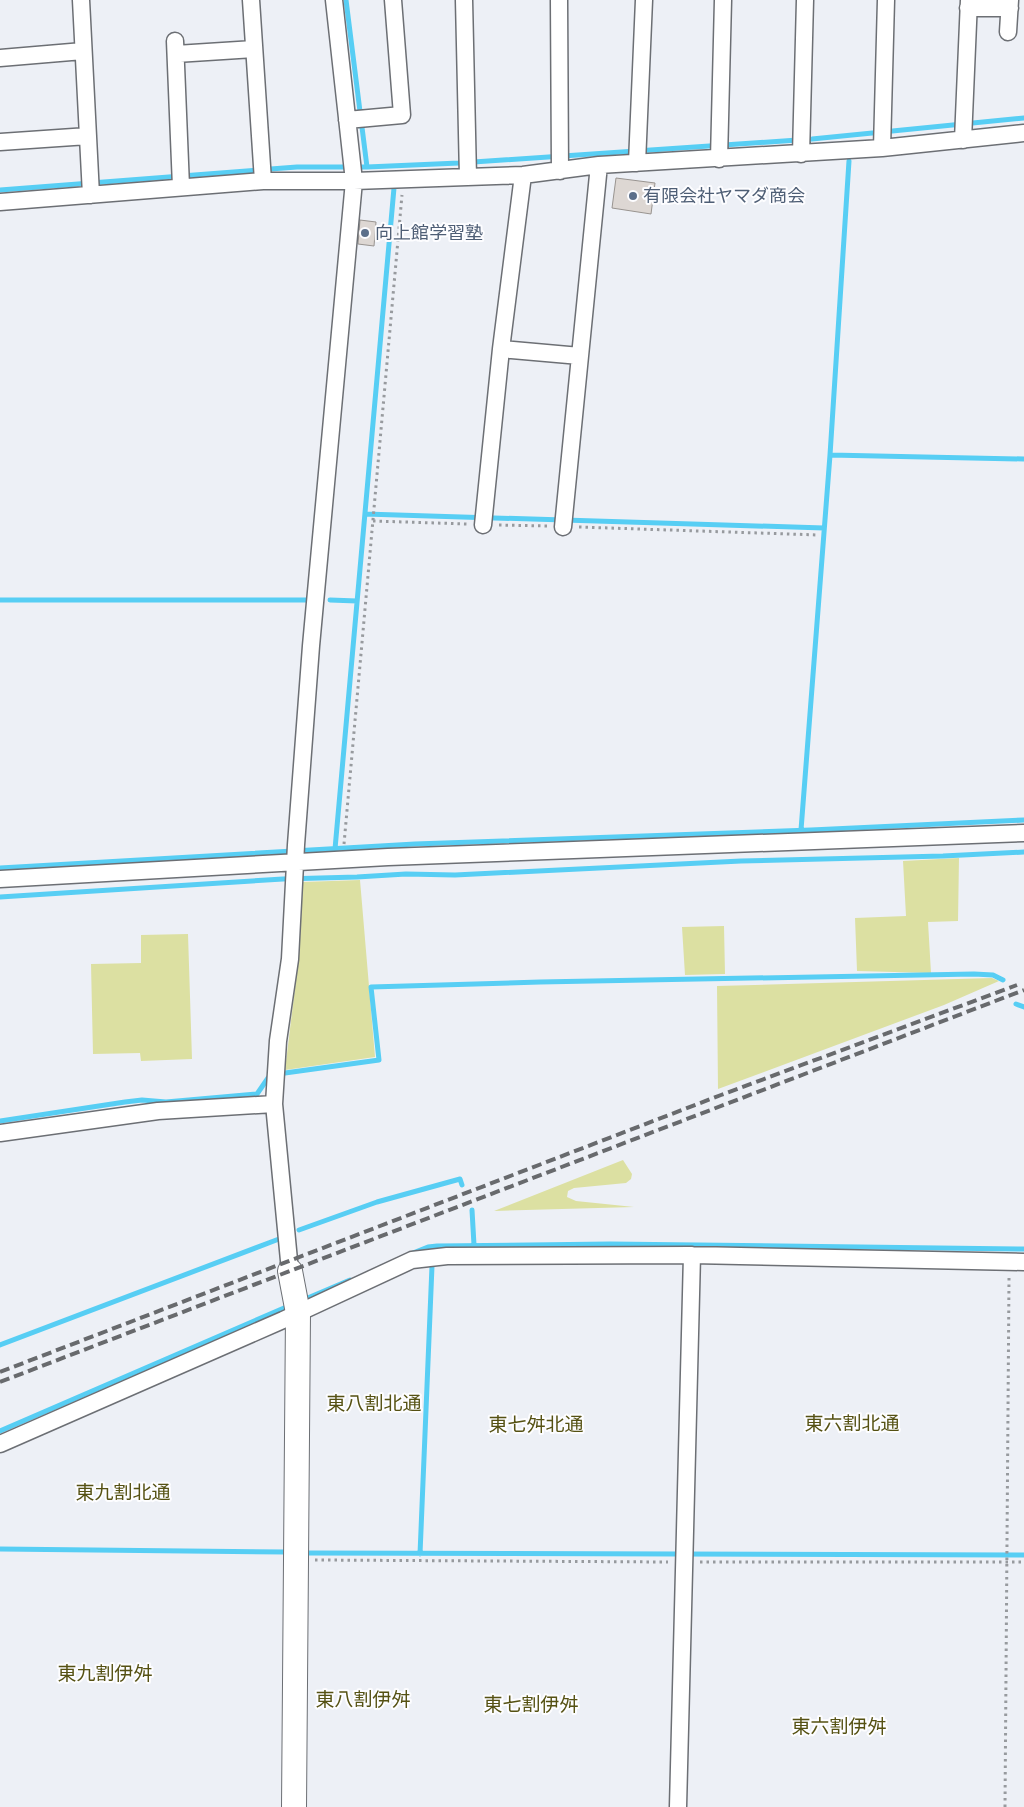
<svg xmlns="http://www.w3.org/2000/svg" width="1024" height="1807" font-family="'Public Sans','Noto Sans JP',sans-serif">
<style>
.green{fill:#dce0a2}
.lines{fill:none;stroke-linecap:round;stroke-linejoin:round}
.stream{stroke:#57cef4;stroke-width:5}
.building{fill:#ddd7d3;stroke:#999490}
.street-casing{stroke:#6c6f74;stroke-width:19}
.secondary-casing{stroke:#6c6f74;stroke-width:26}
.path{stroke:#979a9e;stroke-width:3;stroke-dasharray:2.5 4;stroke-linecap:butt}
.street{stroke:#fff;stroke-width:16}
.secondary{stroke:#fff;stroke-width:24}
.rail{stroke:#686a6d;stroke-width:4;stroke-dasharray:10 5;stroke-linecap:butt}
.service-dot{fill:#5c6f8a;stroke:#fdfdff;stroke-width:2}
.labels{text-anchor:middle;stroke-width:4;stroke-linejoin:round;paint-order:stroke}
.service-label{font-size:18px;fill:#4e5e75;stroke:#fdfdff;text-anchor:start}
.neighbourhood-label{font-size:19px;fill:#555113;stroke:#fdfdff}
</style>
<rect width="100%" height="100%" fill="#edf0f6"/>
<path class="green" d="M 959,858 L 958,921 L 928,922 L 931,973 L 857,971 L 855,918 L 906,916 L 903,861 Z
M 360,880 L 375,1057 L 285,1070 L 299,955 L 303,882 Z
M 724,926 L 725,974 L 685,975 L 682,927 Z
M 188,934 L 192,1059 L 141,1061 L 140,1053 L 93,1054 L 91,964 L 141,963 L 141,935 Z
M 992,978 L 999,981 L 944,1005 L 718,1089 L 717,986 Z
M 623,1160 L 632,1174 L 631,1179 L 626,1183 L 574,1188 L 568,1191 L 567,1197 L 576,1201 L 634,1207 L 494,1211 Z"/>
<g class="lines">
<path class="stream" d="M 346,0 L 367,167
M 0,190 L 297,167 L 367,167 L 459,163 L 812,139 L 1024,118
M 830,455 L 1024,459
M 365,514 L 824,528
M 0,600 L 306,600
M 330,600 L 357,601
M 801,830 L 830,455 L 849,161
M 335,849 L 394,188
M 0,868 L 415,844 L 811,830 L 1024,820
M 0,897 L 283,879 L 357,877 L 406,874 L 455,875 L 741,861 L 943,856 L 1024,852
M 1016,1004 L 1024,1007
M 285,1073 L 379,1060 L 371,987 L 540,982 L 974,974 L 993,975 L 1003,980
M 0,1121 L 125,1102 L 142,1100 L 166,1102 L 257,1094 L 268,1078
M 472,1210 L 474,1245
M 299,1230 L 377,1202 L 460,1179 L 462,1185
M 413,1253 L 428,1247 L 437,1246 L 610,1244 L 1024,1249
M 303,1300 L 350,1280
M 0,1345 L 279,1239
M 0,1431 L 291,1305
M 0,1549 L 287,1552
M 307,1553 L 1024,1555
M 420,1554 L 432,1266"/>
</g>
<path class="building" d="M 616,178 L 655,183 L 651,214 L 612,208 Z
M 360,220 L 376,222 L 374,246 L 358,244 Z"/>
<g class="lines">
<g class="street-casing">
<path id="street" d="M 81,0 L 91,195
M 251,0 L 263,181
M 464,0 L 468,177
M 559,0 L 560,171
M 968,8 L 1010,8
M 1008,32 L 1010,0
M 175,41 L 181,187
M 176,54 L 254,49
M 0,58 L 83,51
M 347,120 L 402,115 L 393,0
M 963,140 L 969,0
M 0,142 L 88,136
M 882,148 L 886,0
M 801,154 L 805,0
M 719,159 L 723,0
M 637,163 L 644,0
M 0,202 L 263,181 L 354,181 L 523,175 L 599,165 L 882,148 L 1024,133
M 501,349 L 580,356
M 483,525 L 501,349 L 523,175
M 563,527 L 599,165
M 0,879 L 388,857 L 1024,833
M 0,1133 L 158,1111 L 274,1104
M 290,1271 L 274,1104 L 278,1041 L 290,959 L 296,845 L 311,646 L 354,181 L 334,0
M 0,1444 L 283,1320 L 412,1260 L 447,1256 L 692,1255 L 1024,1262
M 678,1807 L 692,1255"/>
</g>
<g class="secondary-casing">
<path id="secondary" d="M 290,1271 L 298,1313 L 294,1807"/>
</g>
<path class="path" d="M 373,521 L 467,524
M 499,525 L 547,526
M 579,527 L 819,535
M 344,844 L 402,195
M 315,1560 L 668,1562
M 700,1562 L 1024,1562
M 1005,1807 L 1009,1278"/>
<use href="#street" class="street"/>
<use href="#secondary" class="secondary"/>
<path class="rail" d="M 0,1372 L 721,1095 L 1017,985
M 0,1382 L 1024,990"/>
</g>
<g class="service-dot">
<circle cx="633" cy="196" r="5"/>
<circle cx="365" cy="233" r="5"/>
</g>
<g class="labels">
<g class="service-label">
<text x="643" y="202">有限会社ヤマダ商会</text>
<text x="375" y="239">向上館学習塾</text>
</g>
<g class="neighbourhood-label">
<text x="374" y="1410">東八割北通</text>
<text x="852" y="1430">東六割北通</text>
<text x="536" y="1431">東七舛北通</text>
<text x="123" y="1499">東九割北通</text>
<text x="105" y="1680">東九割伊舛</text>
<text x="363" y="1706">東八割伊舛</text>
<text x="531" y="1711">東七割伊舛</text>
<text x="839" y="1733">東六割伊舛</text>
</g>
</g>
</svg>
